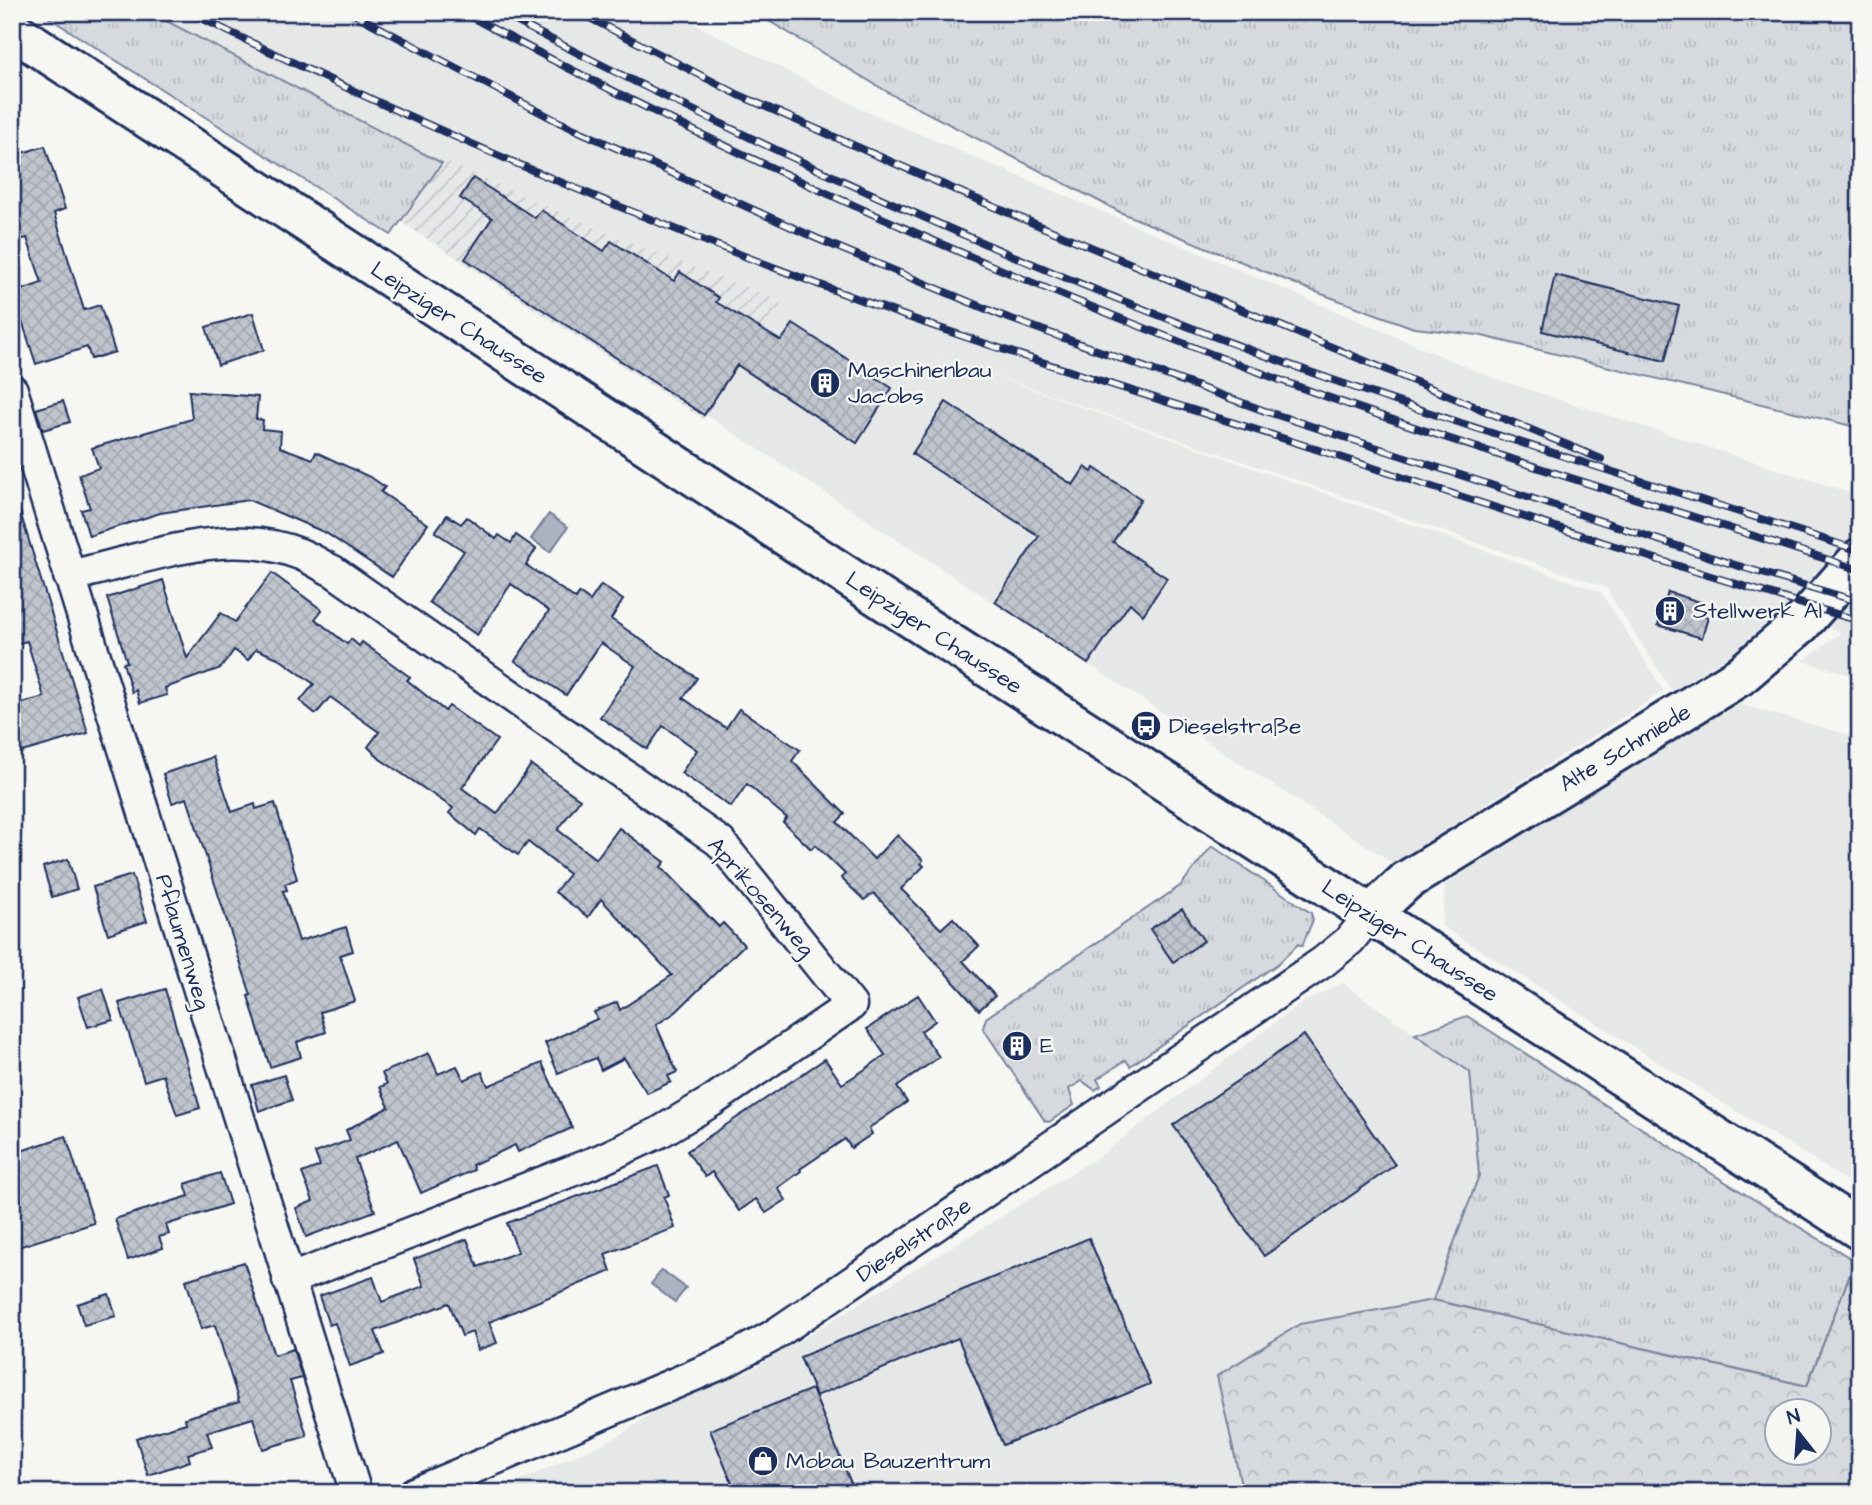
<svg xmlns="http://www.w3.org/2000/svg" width="1872" height="1505" font-family="'Architects Daughter',sans-serif">
  <style>
    .built { fill: #e6e7e7 }
    .industrial { fill: url(#industrial-furrows) }
    .grass { fill: url(#grass-tufts); stroke: #78849e; stroke-width: 2 }
    .forest { fill: url(#forest-crowns); stroke: #78849e; stroke-width: 2; fill-rule: evenodd }
    .water { fill: #abb2c0; stroke: #717e99; stroke-width: 2 }
    .building { fill: url(#building-cross-hatch); stroke: #1b2f5e; stroke-width: 2 }
    .lines { fill: none; stroke-linecap: round; stroke-linejoin: round }
    .minor-casing { stroke: #1b2f5e; stroke-width: 35 }
    .tertiary-casing { stroke: #1b2f5e; stroke-width: 44 }
    .primary-casing { stroke: #1b2f5e; stroke-width: 44 }
    .minor { stroke: #f6f6f2; stroke-width: 30 }
    .tertiary { stroke: #f6f6f2; stroke-width: 38 }
    .primary { stroke: #f6f6f2; stroke-width: 38 }
    .rail-casing { stroke: #1b2f5e; stroke-width: 8 }
    .rail { stroke: #f6f6f2; stroke-width: 5; stroke-dasharray: 16; stroke-linecap: butt }
    .labels { text-anchor: middle; dominant-baseline: central; stroke-width: 5; stroke-linejoin: round; paint-order: stroke }
    .street-label { font-size: 23px; fill: #1b2f5e; stroke: #f6f6f2 }
    .poi-label { font-size: 23px; fill: #1b2f5e; stroke: #f6f6f2; text-anchor: start }
  </style>
  <defs>
    <pattern id="industrial-furrows" width="10" height="10" patternUnits="userSpaceOnUse" patternTransform="scale(1.75)"><rect width="10" height="10" fill="#e6e7e7"/><path d="M-1 1l2-2M0 10L10 0M9 11l2-2" fill="none" stroke="#c5c6c9"/></pattern>
    <pattern id="grass-tufts" width="24" height="20" patternUnits="userSpaceOnUse" patternTransform="scale(1.75)"><rect width="24" height="20" fill="#d6d9dd"/><path d="M3 7l-1-3M5 7V3M7 7l1-3M15 17l-1-3M17 17v-4M19 17l1-3" fill="none" stroke="#b7bbc0"/></pattern>
    <pattern id="forest-crowns" width="20" height="18" patternUnits="userSpaceOnUse" patternTransform="scale(1.75)"><rect width="20" height="18" fill="#d6d9dd"/><path d="M2 6a3 3 0 1 1 6 0M12 15a3 3 0 1 1 6 0" fill="none" stroke="#b7bbc0"/></pattern>
    <pattern id="building-cross-hatch" width="8" height="8" patternUnits="userSpaceOnUse" patternTransform="scale(1.75)"><rect width="8" height="8" fill="#c0c4cd"/><path d="M0 0l8 8M0 8l8-8" fill="none" stroke="#a4a9b2"/></pattern>
  </defs>
  <rect width="100%" height="100%" fill="#f6f6f2"/>
  <filter id="ink" filterUnits="userSpaceOnUse"><feTurbulence type="fractalNoise" baseFrequency=".0143" numOctaves="2"/><feDisplacementMap in="SourceGraphic" scale="14" xChannelSelector="R" yChannelSelector="G"/><feConvolveMatrix kernelMatrix="1 2 1 2 8 2 1 2 1" color-interpolation-filters="sRGB"/></filter>
  <g filter="url(#ink)">
    <!-- built -->
    <g class="built">
      <polygon points="148,12 672,12 861,109 1493,378 1860,496 1860,512 1849,531 1860,535 1860,678 1803,661 1841,632 1778,612 1738,649 1672,691 1605,587 930,353 1601,592 1664,691 1393,863 706,415 782,302 607,233 385,134"/>
      <polygon points="1735,703 1860,738 1860,1189 1442,926 1445,885 1676,731"/>
      <polygon points="1342,983 1470,1072 1479,1175 1433,1300 1300,1324 1217,1376 1243,1493 493,1493 619,1436 655,1411 753,1369 1098,1157 1297,1006"/>
    </g>
    <!-- industrial -->
    <polygon class="industrial" points="385,134 607,233 783,302 703,419 374,204"/>
    <!-- grass -->
    <g class="grass">
      <polygon points="40,12 149,12 442,163 391,235"/>
      <polygon points="754,12 1860,12 1860,428 1478,335 1414,328 1308,289 1122,213 896,97"/>
      <polygon points="1212,846 1311,913 1313,920 1302,946 1298,944 1279,963 1130,1066 1126,1060 1097,1079 1101,1086 1095,1090 1082,1081 1069,1089 1074,1105 1049,1122 1045,1121 983,1028 986,1018 1180,886"/>
      <polygon points="1467,1016 1714,1175 1855,1261 1807,1386 1433,1300 1479,1175 1470,1072 1415,1034"/>
    </g>
    <!-- forest -->
    <path class="forest" d="M1855 1261 1860 1263V1493H1243L1217 1376 1300 1324 1433 1300 1807 1386ZM1778 1410H1820V1452H1778Z"/>
    <!-- water -->
    <g class="water">
      <polygon points="549,514 568,527 550,552 531,539"/>
      <polygon points="662,1270 686,1288 675,1302 651,1284"/>
    </g>
    <!-- building -->
    <g class="building">
      <polygon points="45,146 65,209 54,213 84,310 100,305 115,352 91,359 87,347 36,364 13,293 42,283 27,238 12,242 12,156"/>
      <polygon points="473,178 535,218 541,210 604,251 611,241 674,281 680,272 719,298 716,302 781,341 793,324 892,388 857,443 737,365 704,415 465,259 492,218 460,198"/>
      <polygon points="1555,275 1679,306 1665,361 1542,331"/>
      <polygon points="253,313 264,350 218,365 206,327"/>
      <polygon points="189,391 258,397 256,419 263,420 262,429 281,431 280,447 313,459 316,452 372,478 385,487 381,492 428,524 392,577 326,533 249,500 160,513 89,536 81,510 90,508 79,475 99,468 92,448 192,419"/>
      <polygon points="63,401 70,422 43,430 36,409"/>
      <polygon points="946,402 1073,485 1085,467 1092,472 1094,468 1141,499 1113,542 1167,578 1143,615 1130,603 1088,664 995,602 1039,536 912,454"/>
      <polygon points="12,502 17,502 88,733 12,755 12,706 44,697 27,641 12,645"/>
      <polygon points="447,515 461,524 467,517 496,539 499,535 511,543 516,535 536,549 526,565 576,599 579,593 590,601 601,585 623,600 611,619 697,678 683,698 726,728 739,709 800,750 792,761 845,814 837,822 874,859 897,835 923,860 921,863 924,866 901,889 941,929 953,918 979,946 963,961 995,996 979,1010 874,893 864,900 841,878 845,874 815,845 811,849 783,822 787,818 747,784 731,807 681,773 697,750 663,726 647,749 600,717 635,666 601,643 566,695 515,661 549,611 511,584 477,635 429,602 464,551 435,532"/>
      <polygon points="272,573 322,610 315,619 347,644 351,639 359,646 362,642 410,677 407,680 445,711 449,706 497,740 462,788 497,814 531,765 580,799 558,830 596,859 619,828 665,862 661,867 719,927 723,923 744,945 676,1012 656,1025 677,1072 668,1076 671,1082 647,1093 624,1058 601,1070 596,1058 558,1073 545,1043 597,1019 594,1012 617,1002 620,1010 672,975 601,899 588,917 555,892 569,874 528,842 518,855 480,829 476,835 449,813 453,808 380,759 368,747 379,732 330,697 316,714 300,701 314,684 278,658 256,649 248,660 234,650 221,668 165,688 167,695 140,703 136,690 132,692 123,663 127,662 107,598 163,580 187,658 221,613 235,622"/>
      <polygon points="1668,592 1703,603 1699,615 1708,617 1702,638 1658,625"/>
      <polygon points="213,757 232,812 255,804 256,809 275,803 297,879 285,884 287,890 283,891 299,941 346,927 353,951 340,955 355,1001 320,1012 326,1032 297,1042 301,1057 270,1067 248,996 251,995 187,798 172,803 163,774"/>
      <polygon points="68,859 77,889 52,897 43,867"/>
      <polygon points="132,875 147,921 108,934 93,887"/>
      <polygon points="1182,909 1204,941 1173,962 1150,929"/>
      <polygon points="103,989 113,1020 88,1027 78,997"/>
      <polygon points="165,989 200,1108 177,1115 163,1075 144,1081 119,1003"/>
      <polygon points="918,995 935,1021 921,1031 939,1057 897,1087 907,1102 869,1128 872,1134 851,1148 845,1139 800,1169 801,1171 778,1188 786,1200 766,1213 756,1199 739,1211 712,1172 705,1177 687,1151 825,1059 842,1084 864,1070 885,1055 867,1029"/>
      <polygon points="1304,1035 1395,1165 1264,1256 1173,1125"/>
      <polygon points="429,1053 438,1074 457,1066 464,1080 482,1072 488,1086 542,1063 572,1128 518,1152 515,1145 472,1165 474,1170 421,1193 398,1140 355,1159 375,1211 306,1237 296,1208 313,1201 302,1173 320,1166 315,1153 350,1140 346,1130 389,1107 380,1087 387,1084 382,1073"/>
      <polygon points="284,1075 292,1100 259,1111 252,1085"/>
      <polygon points="66,1136 94,1223 12,1249 12,1154"/>
      <polygon points="658,1166 669,1195 664,1197 675,1228 605,1254 611,1271 489,1322 497,1343 478,1350 472,1332 462,1336 449,1303 375,1331 384,1354 350,1366 335,1323 329,1325 319,1296 373,1277 382,1302 424,1286 414,1259 467,1239 478,1267 518,1252 507,1223"/>
      <polygon points="220,1173 230,1204 166,1225 169,1234 159,1237 163,1248 128,1260 115,1219 189,1196 185,1184"/>
      <polygon points="1089,1238 1150,1384 1003,1445 958,1338 816,1396 800,1357"/>
      <polygon points="244,1262 274,1355 293,1349 302,1378 290,1381 307,1436 263,1449 253,1418 207,1432 212,1447 188,1454 190,1461 148,1475 136,1438 186,1423 185,1418 239,1402 215,1325 201,1329 186,1280"/>
      <polygon points="109,1294 116,1316 84,1325 77,1304"/>
      <polygon points="812,1389 855,1493 736,1493 710,1430"/>
    </g>
    <g class="lines">
      <!-- minor casing -->
      <g class="minor-casing">
        <g id="minor">
          <polyline points="12,390 356,1493"/>
          <path d="M69 576C144 560 224 524 300 554 311 558 322 566 333 571L720 842 851 1005 712 1101 660 1132 600 1160 288 1280"/>
          <polyline points="414,1493 723,1363 771,1337 1323,962 1350,940 1371,914"/>
        </g>
      </g>
      <!-- tertiary casing -->
      <g class="tertiary-casing">
        <polyline id="tertiary" points="1371,914 1406,881 1740,676 1801,624 1860,558"/>
      </g>
      <!-- primary casing -->
      <g class="primary-casing">
        <polyline id="primary" points="12,30 888,603 1860,1230"/>
      </g>
      <!-- minor -->
      <use href="#minor" class="minor"/>
      <!-- tertiary -->
      <use href="#tertiary" class="tertiary"/>
      <!-- primary -->
      <use href="#primary" class="primary"/>
      <!-- rail casing -->
      <g class="rail-casing">
        <g id="rail">
          <path d="M189 12C422 128 660 228 905 316 1031 361 1160 399 1288 440 1478 502 1668 565 1860 621"/>
          <polyline points="350,12 559,122 818,239 1003,316 1265,411 1732,564 1860,602"/>
          <path d="M462 12C728 156 1007 279 1291 384 1478 452 1670 508 1860 570"/>
          <path d="M498 12C761 149 1033 273 1313 373 1494 437 1678 491 1860 551"/>
          <polyline points="578,12 739,95 992,206 1601,459"/>
        </g>
      </g>
      <!-- rail -->
      <use href="#rail" class="rail"/>
    </g>
  </g>
  <!-- icons -->
  <defs>
    <g id="building-disc" transform="scale(1.575)"><circle r="9.5" fill="#1b2f5e" stroke="#f6f6f2"/><path d="M-4-6H4V6H1V3H-1V6H-4ZM-2.5-4.3h1.7v1.8h-1.7ZM.8-4.3h1.7v1.8H.8ZM-2.5-1h1.7V.8h-1.7ZM.8-1h1.7V.8H.8Z" fill="#fff"/></g>
    <g id="bus-disc" transform="scale(1.575)"><circle r="9.5" fill="#1b2f5e" stroke="#f6f6f2"/><path d="M-5-6H5V4H4V6H2V4H-2V6H-4V4H-5ZM-3.5-4V0h7V-4ZM-3.5 1.2v1.5H-2V1.2ZM2 1.2v1.5H3.5V1.2Z" fill="#fff"/></g>
    <g id="shop-disc" transform="scale(1.575)"><circle r="9.5" fill="#1b2f5e" stroke="#f6f6f2"/><path d="M-5-2.5h2.3a2.7 3.5 0 0 1 5.4 0H5L5.5 6h-11ZM-1.5-2.5h3a1.5 2.3 0 0 0-3 0Z" fill="#fff"/></g>
  </defs>
  <g fill-rule="evenodd">
    <use href="#building-disc" x="825" y="383"/>
    <use href="#building-disc" x="1670" y="611"/>
    <use href="#bus-disc" x="1146" y="726"/>
    <use href="#building-disc" x="1017" y="1046"/>
    <use href="#shop-disc" x="763" y="1461"/>
  </g>
  <g class="labels">
    <!-- street labels -->
    <g class="street-label">
      <text transform="translate(459 323) rotate(33)">Leipziger Chaussee</text>
      <text transform="translate(934 633) rotate(33)">Leipziger Chaussee</text>
      <text transform="translate(1625 748) rotate(-31)">Alte Schmiede</text>
      <text transform="translate(761 897) rotate(49)">Aprikosenweg</text>
      <text transform="translate(1410 941) rotate(33)">Leipziger Chaussee</text>
      <text transform="translate(183 942) rotate(73)">Pflaumenweg</text>
      <text transform="translate(914 1240) rotate(-34)">Dieselstraße</text>
    </g>
    <!-- poi labels -->
    <g class="poi-label">
      <text x="848" y="370">Maschinenbau<tspan x="848" dy="26">Jacobs</tspan></text>
      <text x="1693" y="611">Stellwerk Al</text>
      <text x="1169" y="726">Dieselstraße</text>
      <text x="1040" y="1046">E</text>
      <text x="786" y="1461">Mobau Bauzentrum</text>
    </g>
  </g>
  <!-- margin -->
  <rect width="1872" height="1505" fill="none" stroke="#f6f6f2" stroke-width="42"/>
  <rect x="21" y="21" width="1830" height="1463" fill="none" stroke="#1b2f5e" stroke-width="2.5" filter="url(#ink)"/>
  <!-- north arrow -->
  <g transform="translate(1798 1432) rotate(343)"><circle r="33" fill="#f6f6f2" stroke="#9ea6b7" stroke-width="2"/>
  <path d="M0-5L12 26L0 18L-12 26Z" fill="#1b2f5e"/>
  <text y="-10" font-size="19" font-weight="bold" text-anchor="middle" fill="#1b2f5e">N</text>
  </g>
</svg>
